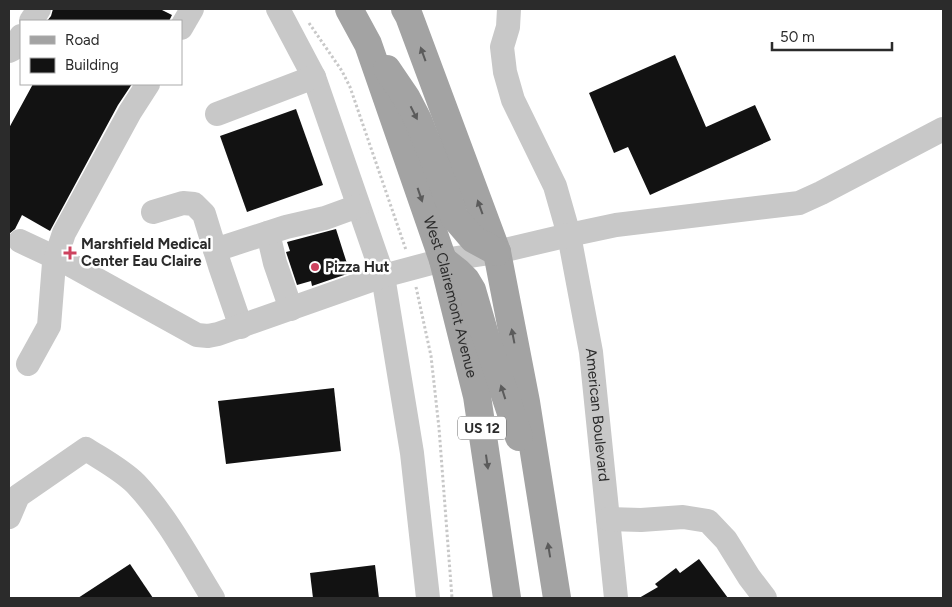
<svg xmlns="http://www.w3.org/2000/svg" width="952" height="607" font-family="Figtree,sans-serif">
  <style>
    .building { fill: #121212 }
    .lines { fill: none; stroke-linecap: round; stroke-linejoin: round }
    .path { stroke: #c8c8c8; stroke-width: 3; stroke-dasharray: 2.5 2.5; stroke-linecap: butt }
    .minor { stroke: #c8c8c8; stroke-width: 24 }
    .major { stroke: #a3a3a3; stroke-width: 28 }
    .oneway { fill: #5b5b5b }
    .poi-dot { fill: #cd425e; stroke: #fff; stroke-width: 2 }
    .labels { text-anchor: middle; dominant-baseline: central; stroke-width: 5; stroke-linejoin: round; paint-order: stroke }
    .shield { fill: #fff; stroke: #6b6b6b; stroke-width: 1 }
    .shield-label { font-size: 14px; font-weight: bold; fill: #2b2b2b }
    .poi-label { font-size: 15px; font-weight: bold; fill: #2b2b2b; stroke: #fff; text-anchor: start }
    .street-label { font-size: 15px; fill: #2b2b2b; stroke: #fff }
  </style>
  <rect width="100%" height="100%" fill="#fff"/>
  <!-- building -->
  <g class="building">
    <polygon points="53,9 160,9 172,15 169,21 47,21 51,16"/>
    <polygon points="675,55 706,127 755,105 771,140 650,195 628,147 614,153 589,93"/>
    <polygon points="33,84 132,84 118,105 50,231 22,215 15,229 9,234 9,128"/>
    <polygon points="296,109 323,185 247,212 220,136"/>
    <polygon points="336,229 350,273 312,286 311,281 297,285 286,252 290,251 287,242"/>
    <polygon points="334,388 341,451 226,464 218,401"/>
    <polygon points="699,559 728,598 639,598 658,587 655,584 676,568 680,573"/>
    <polygon points="130,564 153,598 78,598"/>
    <polygon points="375,565 379,598 313,598 310,573"/>
  </g>
  <g class="lines">
    <!-- path -->
    <g class="path">
      <polyline points="309,23 342,71 350,87 406,250"/>
      <polyline points="416,287 431,356 439,428 452,598"/>
    </g>
    <!-- minor -->
    <g class="minor">
      <polyline points="278,9 314,77 383,276 412,453 428,598"/>
      <path id="s1" d="M509 9 508 27 502 47 505 72 513 100 555 186 569 235 591 352 616 598"/>
      <polyline points="31,21 39,9"/>
      <polyline points="181,28 192,9"/>
      <polyline points="9,51 13,49 21,36"/>
      <polyline points="217,114 314,77"/>
      <polyline points="153,212 183,203 194,204 204,214 220,266 241,327"/>
      <polyline points="268,233 275,263 291,309"/>
      <polyline points="20,241 67,263 197,335 208,336 218,334 383,276 443,260 497,252 569,235 616,225 799,203 821,193 943,129"/>
      <polyline points="215,250 286,227 325,218 358,206"/>
      <polyline points="28,364 49,326 54,263 64,233 130,112 148,84"/>
      <path d="M9 517 18 496 86 449C103 460 122 470 136 484 167 517 189 559 213 598"/>
      <polyline points="608,519 641,520 683,517 708,521 726,540 749,577 765,598"/>
    </g>
    <!-- major -->
    <g class="major">
      <path id="s2" d="M349 9 368 44 443 260 477 396 507 598"/>
      <polyline points="405,9 409,16 497,252 526,402 557,598"/>
      <polyline points="387,69 406,97 418,120 436,165 455,218 473,239 497,252"/>
      <polyline points="443,260 458,272 466,280 472,290 485,335 519,437"/>
    </g>
  </g>
  <!-- one-way arrows -->
  <defs><path id="oneway-solid" d="M-6-.8H1V-3.2L6.5 0L1 3.2V.8H-6Z" transform="scale(1.25)"/></defs>
  <g class="oneway">
    <use href="#oneway-solid" transform="translate(423 54) rotate(-110)"/>
    <use href="#oneway-solid" transform="translate(414 113) rotate(63)"/>
    <use href="#oneway-solid" transform="translate(420 195) rotate(71)"/>
    <use href="#oneway-solid" transform="translate(480 207) rotate(-110)"/>
    <use href="#oneway-solid" transform="translate(513 336) rotate(-101)"/>
    <use href="#oneway-solid" transform="translate(503 392) rotate(-108)"/>
    <use href="#oneway-solid" transform="translate(487 462) rotate(82)"/>
    <use href="#oneway-solid" transform="translate(549 550) rotate(-99)"/>
  </g>
  <!-- markers -->
  <g class="poi-dot">
    <path d="M67.5 245.5h5v5h5v5h-5v5h-5v-5h-5v-5h5z"/>
    <circle cx="315" cy="267" r="5"/>
  </g>
  <g class="labels">
    <!-- shield labels -->
    <rect class="shield" x="458" y="416.5" width="48" height="23" rx="4"/>
    <g class="shield-label">
      <text x="482" y="428">US 12</text>
    </g>
    <!-- poi labels -->
    <g class="poi-label">
      <text x="81" y="244">Marshfield Medical<tspan x="81" dy="17">Center Eau Claire</tspan></text>
      <text x="325" y="267">Pizza Hut</text>
    </g>
    <!-- street labels -->
    <g class="street-label">
      <text stroke="none"><textPath href="#s2" startOffset="306">West Clairemont Avenue</textPath></text>
      <text stroke="none"><textPath href="#s1" startOffset="422">American Boulevard</textPath></text>
    </g>
  </g>
  <!-- border -->
  <rect width="952" height="607" fill="none" stroke="#2b2b2b" stroke-width="20"/>
  <!-- legend -->
  <rect x="20" y="20" width="162" height="65" fill="#ffffff" stroke="#aaaaaa"/>
  <rect x="30" y="36" width="25" height="8" fill="#a3a3a3" stroke="#aaaaaa"/>
  <text x="65" y="45" font-size="15" fill="#2b2b2b">Road</text>
  <rect x="30" y="58" width="25" height="15" fill="#121212" stroke="#aaaaaa"/>
  <text x="65" y="70" font-size="15" fill="#2b2b2b">Building</text>
  <!-- scale -->
  <path d="M772 42v8h120v-8" fill="none" stroke="#2b2b2b" stroke-width="2.5"/>
  <text x="780" y="42" font-size="15" fill="#2b2b2b" stroke="#ffffff" stroke-width="4" paint-order="stroke">50 m</text>
</svg>
